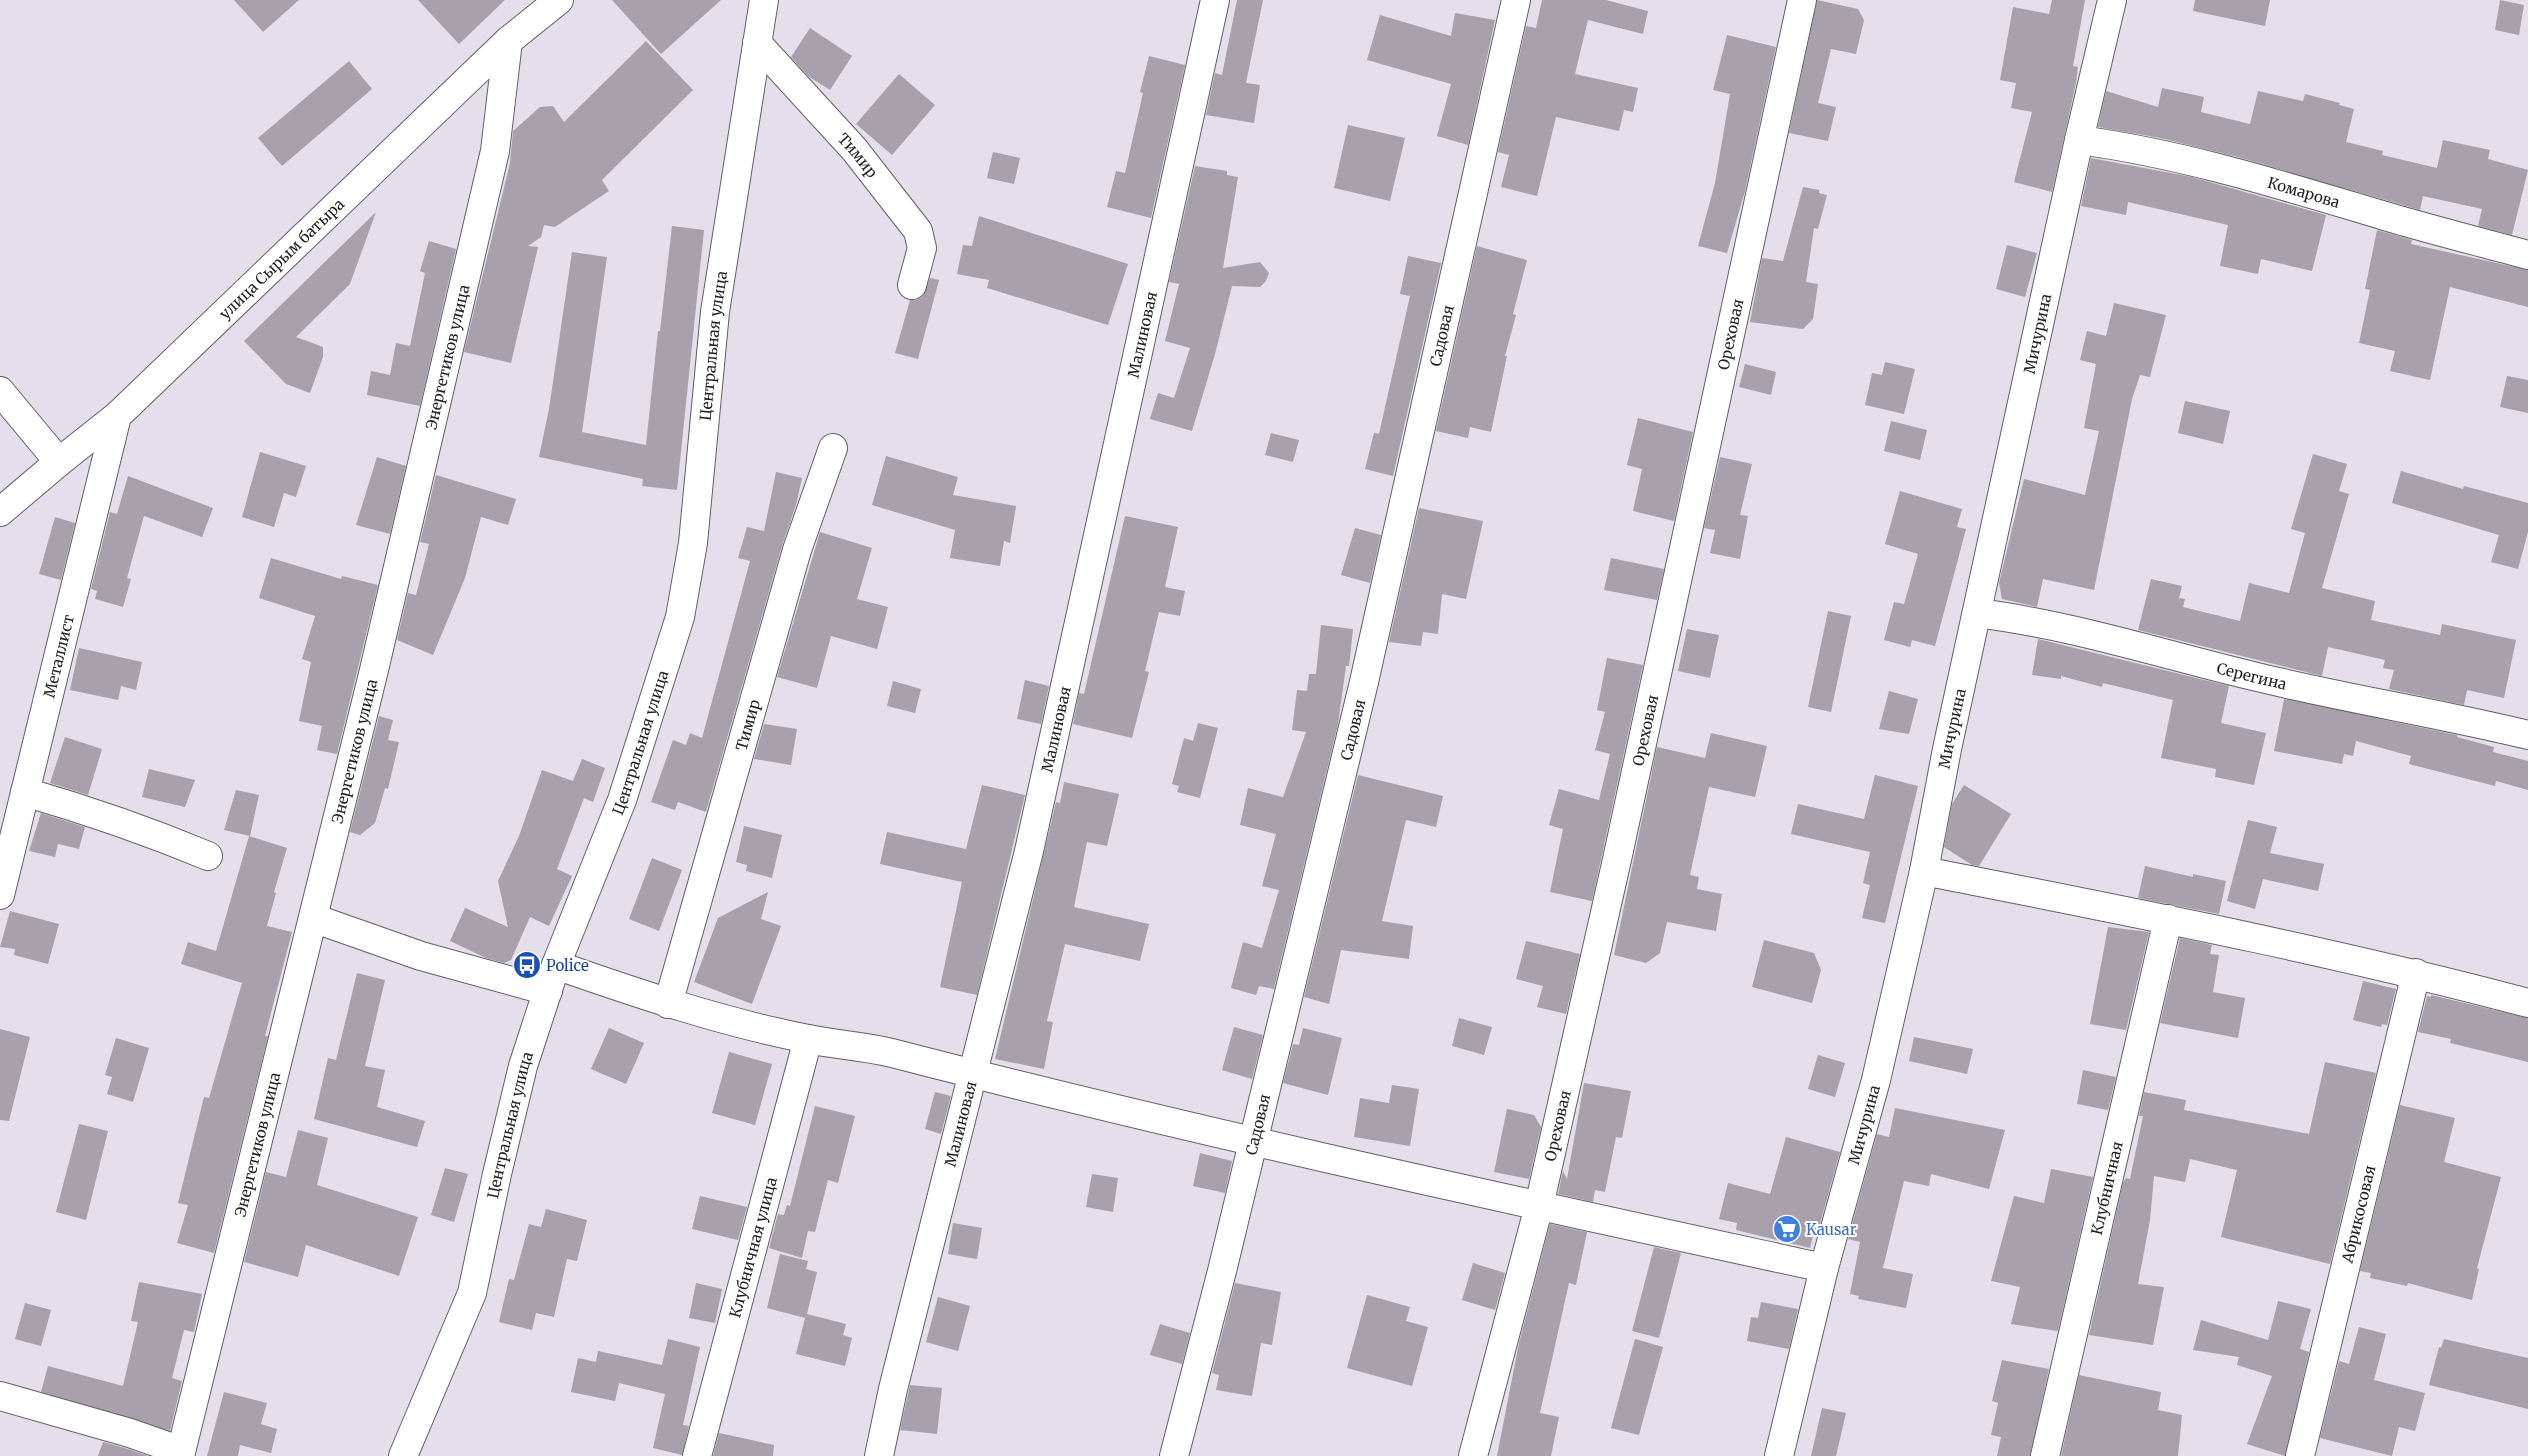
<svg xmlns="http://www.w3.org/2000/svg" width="2528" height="1456" font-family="Merriweather,serif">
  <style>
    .building { fill: #a8a0aa }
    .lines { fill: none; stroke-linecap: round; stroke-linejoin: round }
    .street-casing { stroke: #635e68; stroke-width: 30 }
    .secondary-casing { stroke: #635e68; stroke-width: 30 }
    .street { stroke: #fff; stroke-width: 28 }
    .secondary { stroke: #fff; stroke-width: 28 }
    .labels { text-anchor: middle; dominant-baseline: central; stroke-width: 4; stroke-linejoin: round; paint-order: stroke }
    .street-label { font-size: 15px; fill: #201e22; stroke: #fff }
    .transit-label { font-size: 15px; fill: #164399; stroke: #fff; text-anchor: start }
    .shop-label { font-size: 15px; fill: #366cbe; stroke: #fff; text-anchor: start }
  </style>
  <rect width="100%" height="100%" fill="#e4dfea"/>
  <!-- building -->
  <g class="building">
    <polygon points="234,0 299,0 263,32"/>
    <polygon points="418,0 505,0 459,44"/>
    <polygon points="612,0 721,0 661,54"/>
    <polygon points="1237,0 1263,0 1246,83 1260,85 1254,123 1206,115 1215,73 1222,75"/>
    <polygon points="1542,0 1606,0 1648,11 1643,34 1588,20 1575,74 1638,88 1633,112 1624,110 1619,131 1556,117 1537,196 1501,187 1509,155 1498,152 1526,26 1536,28"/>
    <polygon points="1817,0 1858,9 1864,20 1856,54 1831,49 1818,103 1836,107 1828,141 1789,133"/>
    <polygon points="2052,0 2085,0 2073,66 2078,67 2076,83 2052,192 2014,182 2032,112 2011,108 2016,83 2000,80 2013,7 2049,14"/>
    <polygon points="2195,0 2270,0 2265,26 2193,11"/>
    <polygon points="2500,0 2524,5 2519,35 2495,30"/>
    <polygon points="1455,13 1495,20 1468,145 1437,136 1451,84 1367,60 1380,15 1451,36"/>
    <polygon points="810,28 852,56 830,90 808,76 791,57"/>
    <polygon points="1727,35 1776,47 1745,191 1727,253 1698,246 1715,183 1730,94 1713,90"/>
    <polygon points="646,41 693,90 602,180 609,191 555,227 544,225 541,237 528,246 538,247 511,363 464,352 510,163 513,131 540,107 553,106 564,122"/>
    <polygon points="1149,56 1185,65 1151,218 1107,207 1116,171 1125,173 1143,93 1140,92"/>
    <polygon points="349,61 372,89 282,166 258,138"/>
    <polygon points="899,74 935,105 892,155 856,124"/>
    <polygon points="2162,88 2204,97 2201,112 2250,124 2258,91 2303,101 2305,94 2340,103 2339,105 2354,109 2346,142 2383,151 2382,155 2437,168 2443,140 2490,150 2488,159 2528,170 2512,235 2478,226 2482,209 2423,196 2420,210 2238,157 2160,138 2098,127 2106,91 2158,107"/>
    <polygon points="1348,125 1405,138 1390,201 1334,188"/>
    <polygon points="993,152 1020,158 1014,184 987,178"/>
    <polygon points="2091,158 2192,177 2326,215 2312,271 2261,259 2258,274 2220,266 2228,225 2128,202 2126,215 2081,206"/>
    <polygon points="1195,166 1227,171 1227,175 1238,177 1223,268 1260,262 1269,273 1266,281 1260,287 1232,286 1215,354 1192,431 1150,419 1158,393 1174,398 1190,348 1165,341 1179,284 1169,282"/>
    <polygon points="1803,187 1819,190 1819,193 1827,195 1818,229 1814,228 1806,282 1818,284 1813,319 1803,329 1750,322 1762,258 1783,261"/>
    <polygon points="376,212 350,284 296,337 323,347 323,357 310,393 286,384 244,341"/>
    <polygon points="979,216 1128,264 1108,325 987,288 989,280 957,274 963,245 972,246"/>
    <polygon points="672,226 704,230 677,490 642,486 643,479 539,457 549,409 572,252 607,257 582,432 646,445 658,331 660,331"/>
    <polygon points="2377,230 2412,240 2411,244 2528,270 2528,307 2450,287 2430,380 2390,371 2395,351 2359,343 2370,290 2365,289"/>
    <polygon points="429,241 456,249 420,406 367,395 371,371 390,375 396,343 410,346 425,273 420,271"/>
    <polygon points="2007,245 2037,253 2025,297 1996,289"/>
    <polygon points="1477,246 1527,260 1513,314 1516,315 1505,356 1507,356 1491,432 1470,427 1468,438 1436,431"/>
    <polygon points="1408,256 1441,263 1393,476 1365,469 1374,433 1379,434 1410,296 1400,294"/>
    <polygon points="930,278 939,280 918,359 895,353 910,300 916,300 923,296"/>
    <polygon points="2114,303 2166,315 2150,377 2140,375 2132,399 2094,590 2043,579 2037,607 2002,599 1999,583 2024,479 2085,495 2099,431 2084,428 2096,364 2080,360 2087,331 2106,336"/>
    <polygon points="1885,362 1915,369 1904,414 1865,405 1872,373 1882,375"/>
    <polygon points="1745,364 1776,372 1771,395 1739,387"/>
    <polygon points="2507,376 2528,380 2528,413 2500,407"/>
    <polygon points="2185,401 2230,411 2223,444 2178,433"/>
    <polygon points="1638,418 1693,432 1674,521 1633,511 1642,469 1627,465"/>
    <polygon points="1891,421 1927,430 1920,460 1884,451"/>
    <polygon points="1271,433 1299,440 1293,462 1265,455"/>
    <polygon points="260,452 306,466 296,497 284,493 274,527 242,517"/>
    <polygon points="2313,454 2347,464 2339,491 2349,494 2322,588 2375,601 2371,620 2440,635 2442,624 2516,640 2504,698 2467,690 2464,705 2389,689 2394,670 2383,668 2385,660 2328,647 2322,676 2138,630 2151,579 2182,586 2179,598 2185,599 2183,607 2240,621 2249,583 2289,593 2305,533 2291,529"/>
    <polygon points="886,456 958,477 953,495 1016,506 1010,543 1004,541 1000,566 950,558 955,530 872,505"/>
    <polygon points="377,457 406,466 390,534 356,525"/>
    <polygon points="1720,457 1752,464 1740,515 1748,516 1740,559 1710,553 1715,530 1704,528"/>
    <polygon points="2401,471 2463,489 2464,486 2528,503 2528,532 2518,569 2491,562 2499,535 2392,503"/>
    <polygon points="776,472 802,478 796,505 782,546 706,812 678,802 675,810 651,802 673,740 686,745 690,733 702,738 750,561 738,558 747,527 764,531"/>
    <polygon points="436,475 516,499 508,525 481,517 465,578 433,655 397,640 408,593 416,595 429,544 420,542"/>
    <polygon points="128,476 213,508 202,537 144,516 127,578 131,579 123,607 95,599 97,591 91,589 110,512 117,514"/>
    <polygon points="1900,491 1962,509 1957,527 1966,529 1935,646 1912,640 1910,647 1884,640 1894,602 1904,604 1918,554 1885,544"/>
    <polygon points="1419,508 1483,521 1466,599 1442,594 1438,634 1423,632 1421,646 1389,642"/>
    <polygon points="1125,516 1178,527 1165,587 1185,591 1180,616 1159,612 1145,671 1149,672 1132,738 1073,724 1079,693 1084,694"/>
    <polygon points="55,517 75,523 61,580 39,574"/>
    <polygon points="1355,528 1381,535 1370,583 1341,575"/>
    <polygon points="820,532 872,548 857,599 888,607 877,649 831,636 817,688 777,677"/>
    <polygon points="271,558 341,579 342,576 378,585 337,754 317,750 322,726 299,721 311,662 302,659 315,616 259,598"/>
    <polygon points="1611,558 1664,569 1657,600 1604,590"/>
    <polygon points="1828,611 1851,616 1831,712 1808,707"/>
    <polygon points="1321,625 1353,629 1349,666 1346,666 1338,724 1274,989 1259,986 1256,995 1231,988 1243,942 1262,948 1279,890 1262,886 1276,834 1240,825 1248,788 1283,797 1306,732 1292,730 1297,690 1307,691 1309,674 1316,674"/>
    <polygon points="1687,629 1719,635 1710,678 1678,671"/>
    <polygon points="2038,639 2229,686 2221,723 2266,733 2254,785 2215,777 2216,769 2161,758 2173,700 2103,683 2102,687 2061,676 2061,679 2032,675"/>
    <polygon points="79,648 142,662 136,690 121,686 118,700 70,690"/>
    <polygon points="1607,658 1643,665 1592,901 1550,892 1563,829 1549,825 1559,789 1599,800 1610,754 1595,750 1605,712 1597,710"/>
    <polygon points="1025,680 1049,686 1041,724 1017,719"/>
    <polygon points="893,681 921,689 915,713 887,706"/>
    <polygon points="1889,691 1918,699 1909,734 1879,729"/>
    <polygon points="2284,699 2457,735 2457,737 2494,747 2493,752 2528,761 2528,790 2496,781 2495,786 2409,764 2411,756 2356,741 2353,756 2344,754 2342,764 2274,751"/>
    <polygon points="379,716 393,720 388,740 399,742 388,789 385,788 375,823 360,835 350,832"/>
    <polygon points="1198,723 1218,728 1200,798 1177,792 1179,786 1172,784 1184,738 1193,741"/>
    <polygon points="764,724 797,729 791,765 754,759"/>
    <polygon points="1711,733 1767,746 1755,797 1709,787 1690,875 1699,877 1697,889 1722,894 1716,931 1667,922 1660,953 1646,963 1614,955 1657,747 1705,758"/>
    <polygon points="65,737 102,749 88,795 50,783"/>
    <polygon points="582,759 605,768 593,802 584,798 557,869 572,876 549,926 530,917 511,960 504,963 486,958 450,941 465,908 508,927 498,881 519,836 542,770 573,781"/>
    <polygon points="149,769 195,780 185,807 142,797"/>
    <polygon points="1358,775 1443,796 1436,827 1406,820 1382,921 1413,926 1409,959 1341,950 1329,1004 1304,997"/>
    <polygon points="1875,775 1918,786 1885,923 1862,918 1870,885 1863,883 1870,852 1791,834 1798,804 1864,819"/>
    <polygon points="1064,782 1119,794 1107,846 1087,842 1074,907 1149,924 1140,961 1065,944 1047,1021 1053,1022 1044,1069 995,1059 1056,802 1060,803"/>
    <polygon points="982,785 1025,795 977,995 940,987 962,882 880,864 887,832 966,849"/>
    <polygon points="1964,785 2011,814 1979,866 1972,865 1944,847 1952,804"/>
    <polygon points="236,790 259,795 250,836 224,830"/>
    <polygon points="41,813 85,827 79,849 58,844 55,857 29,851"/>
    <polygon points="2248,820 2277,827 2270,853 2324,864 2318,891 2263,879 2255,909 2227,901"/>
    <polygon points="744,826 782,835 772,878 746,871 747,865 736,862"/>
    <polygon points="249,836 287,848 274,892 276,893 267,926 292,932 265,1036 268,1036 214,1253 177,1243 188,1205 178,1203 204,1097 209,1098 242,983 181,964 188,942 216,951"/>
    <polygon points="652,858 682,870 659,931 629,919"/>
    <polygon points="2145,866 2193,877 2193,874 2226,881 2219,914 2138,898"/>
    <polygon points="768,892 761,919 781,926 752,1004 694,982 718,918"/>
    <polygon points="10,911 59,924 48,964 14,955 15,949 0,947"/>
    <polygon points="2108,927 2149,932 2126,1030 2090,1024"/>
    <polygon points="2180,938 2212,945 2210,954 2219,955 2213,992 2245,998 2238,1038 2160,1023"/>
    <polygon points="1764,940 1814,953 1821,970 1812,1003 1752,987"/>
    <polygon points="1526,941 1580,954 1566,1014 1537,1007 1543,986 1516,979"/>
    <polygon points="357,973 385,980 365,1066 385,1070 377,1107 425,1121 417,1147 314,1119 328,1058 336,1060"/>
    <polygon points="2363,981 2396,989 2387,1025 2382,1024 2381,1027 2353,1020"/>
    <polygon points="2431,995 2528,1018 2528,1062 2450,1043 2451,1039 2418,1032 2427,996 2431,997"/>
    <polygon points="1459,1018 1492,1027 1484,1055 1452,1046"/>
    <polygon points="1234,1027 1263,1035 1252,1079 1222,1070"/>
    <polygon points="609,1028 644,1043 626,1084 591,1069"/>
    <polygon points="1303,1028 1342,1038 1328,1095 1283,1083 1293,1044 1299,1045"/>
    <polygon points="0,1029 30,1037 9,1121 0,1120"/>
    <polygon points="1914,1037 1973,1049 1967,1074 1909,1061"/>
    <polygon points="116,1038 149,1048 133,1102 107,1094 112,1077 105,1075"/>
    <polygon points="729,1052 772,1064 755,1125 712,1113"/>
    <polygon points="1818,1055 1845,1063 1835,1097 1808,1089"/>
    <polygon points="2325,1062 2376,1073 2330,1264 2221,1237 2237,1170 2190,1159 2185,1182 2154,1176 2150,1220 2138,1284 2164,1287 2153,1345 2089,1335 2123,1183 2126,1178 2130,1179 2143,1116 2139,1116 2144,1092 2186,1100 2184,1110 2309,1134"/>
    <polygon points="2083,1070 2116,1077 2108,1110 2077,1104"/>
    <polygon points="1584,1083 1631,1091 1622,1138 1616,1137 1605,1192 1595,1190 1593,1202 1558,1194 1563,1171 1567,1179"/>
    <polygon points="1392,1085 1419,1089 1410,1146 1354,1137 1360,1098 1389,1103"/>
    <polygon points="935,1092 951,1096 941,1134 925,1129"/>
    <polygon points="2400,1105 2455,1118 2444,1162 2501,1177 2477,1268 2479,1269 2472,1300 2408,1283 2407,1286 2370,1278 2371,1273 2360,1271"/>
    <polygon points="815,1106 855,1116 838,1183 828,1180 815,1232 808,1231 802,1258 769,1248 778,1214 784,1215 787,1205 790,1206"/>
    <polygon points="1895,1108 2005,1130 1989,1189 1931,1174 1929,1186 1904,1181 1883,1268 1913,1274 1906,1308 1858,1299 1859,1296 1850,1294 1860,1242 1848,1239 1877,1134 1889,1137"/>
    <polygon points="1507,1109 1534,1115 1541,1127 1529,1179 1494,1172"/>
    <polygon points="79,1124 108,1131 86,1220 56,1212"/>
    <polygon points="298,1130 328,1138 317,1185 418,1217 399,1276 306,1245 298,1277 244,1262 266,1172 286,1177"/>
    <polygon points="1786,1137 1840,1152 1818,1231 1814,1231 1810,1248 1736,1230 1737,1223 1719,1219 1728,1183 1770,1194"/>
    <polygon points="1200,1153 1232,1161 1225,1193 1193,1186"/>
    <polygon points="445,1168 468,1174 454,1222 431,1215"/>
    <polygon points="2051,1169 2093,1177 2058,1331 2011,1324 2020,1287 1991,1281 2014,1196 2044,1203"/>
    <polygon points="1092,1174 1118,1178 1113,1212 1086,1207"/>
    <polygon points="700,1196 747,1207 738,1240 692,1229"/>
    <polygon points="546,1209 587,1220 577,1261 567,1259 554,1317 536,1313 532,1330 499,1322 509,1279 514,1280 529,1224 541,1227"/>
    <polygon points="953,1223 982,1228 977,1259 948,1254"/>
    <polygon points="1550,1224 1587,1232 1576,1285 1569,1283 1540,1413 1559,1417 1551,1456 1497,1456 1519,1343"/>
    <polygon points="1654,1247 1681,1253 1659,1338 1632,1331"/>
    <polygon points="780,1254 808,1261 806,1269 817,1272 807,1314 846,1324 843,1335 852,1338 845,1366 796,1354 805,1318 767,1308"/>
    <polygon points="1473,1263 1505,1273 1495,1310 1462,1300"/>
    <polygon points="139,1282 202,1294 194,1332 184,1330 172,1378 182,1381 170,1431 41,1392 48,1366 123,1386 138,1322 131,1321"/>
    <polygon points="696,1283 722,1289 715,1323 689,1318"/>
    <polygon points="1235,1283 1281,1292 1272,1345 1261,1343 1252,1396 1216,1390 1219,1375 1212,1373"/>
    <polygon points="1367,1295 1410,1307 1406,1321 1428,1327 1412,1386 1347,1368"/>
    <polygon points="938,1297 970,1306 958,1351 926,1342"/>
    <polygon points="2278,1301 2311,1309 2300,1349 2309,1352 2285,1456 2247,1444 2272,1376 2237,1365 2239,1357 2193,1350 2201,1320 2268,1340"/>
    <polygon points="1761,1302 1798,1309 1789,1349 1747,1341 1751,1317 1758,1318"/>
    <polygon points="25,1303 51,1310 41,1346 15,1339"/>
    <polygon points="1160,1324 1190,1333 1182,1364 1150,1355"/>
    <polygon points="2359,1327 2386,1334 2374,1380 2425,1393 2415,1431 2399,1427 2392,1456 2320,1438 2339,1361 2349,1364"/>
    <polygon points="668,1339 700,1347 683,1425 689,1426 682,1455 653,1448 665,1394 619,1383 615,1401 571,1392 578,1358 596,1362 598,1351 662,1365"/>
    <polygon points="1635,1339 1663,1347 1639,1435 1611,1428"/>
    <polygon points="2444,1339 2528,1358 2528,1409 2429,1385 2439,1347 2441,1348"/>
    <polygon points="2002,1360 2049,1369 2030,1456 1997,1456 2001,1437 1991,1435 1998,1403 1992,1401"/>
    <polygon points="2079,1375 2161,1392 2158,1410 2182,1415 2178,1456 2061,1456"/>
    <polygon points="910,1385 942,1388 937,1434 900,1430"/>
    <polygon points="224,1392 267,1403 261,1424 277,1429 271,1453 240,1445 238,1456 207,1456"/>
    <polygon points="1822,1408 1846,1413 1836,1456 1811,1456"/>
    <polygon points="719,1433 774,1445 773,1456 713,1456"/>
    <polygon points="103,1442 125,1448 148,1456 98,1456"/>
  </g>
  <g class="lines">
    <!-- street casing -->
    <g class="street-casing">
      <g id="street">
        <path id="s1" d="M757 43 854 149 918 231 922 248 912 285"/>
        <path id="s2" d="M2079 140C2184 154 2284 186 2385 216 2432 230 2480 242 2528 255"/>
        <polyline points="0,391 59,462"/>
        <path id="s3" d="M1977 613C2073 625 2164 655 2257 677 2347 699 2438 713 2528 735"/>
        <path d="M25 792C87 810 148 831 208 856"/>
        <path d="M1924 871C2126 911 2329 950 2528 1003"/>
        <path id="s4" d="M0 895 117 416"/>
        <polyline points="313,918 421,956 548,991"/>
        <path d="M556 965C639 994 722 1022 808 1039 836 1045 864 1046 892 1053 1200 1133 1512 1200 1824 1268"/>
        <path id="s5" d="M668 1004 797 550 833 448"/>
        <polyline points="0,1396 130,1433 181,1451"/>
        <path id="s6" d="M180 1456 374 670 495 151 508 41"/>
        <path id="s7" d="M403 1456 472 1293 497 1174 523 1066 556 965 622 800 680 617 693 543 715 312 764 0"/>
        <path id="s8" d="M697 1456 808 1039"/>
        <path id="s9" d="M879 1456 893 1389 1029 851 1215 0"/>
        <path id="s10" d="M1174 1456 1222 1271 1364 682 1516 0"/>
        <path id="s11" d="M1473 1456 1539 1206 1618 855 1802 0"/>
        <path id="s12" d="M1779 1456 1824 1268 1876 1080 1924 871 1947 749 2079 140 2112 0"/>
        <path id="s13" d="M2045 1456 2168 919"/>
        <path id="s14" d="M2300 1456 2416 973"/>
      </g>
    </g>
    <!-- secondary casing -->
    <g class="secondary-casing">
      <g id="secondary">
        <path id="s15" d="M0 512 59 462 117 416 508 41 559 0"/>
      </g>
    </g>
    <!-- street -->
    <use href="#street" class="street"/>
    <!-- secondary -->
    <use href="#secondary" class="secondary"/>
  </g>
  <!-- icons -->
  <defs>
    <g id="bus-disc" transform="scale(1.4375)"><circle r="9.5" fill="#1a4fb4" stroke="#fff"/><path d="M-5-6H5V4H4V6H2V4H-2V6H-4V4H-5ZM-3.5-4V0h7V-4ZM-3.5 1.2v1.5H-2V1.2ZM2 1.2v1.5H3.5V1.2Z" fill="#fff"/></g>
    <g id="supermarket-disc" transform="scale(1.4375)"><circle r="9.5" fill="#3f7fe0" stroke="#fff"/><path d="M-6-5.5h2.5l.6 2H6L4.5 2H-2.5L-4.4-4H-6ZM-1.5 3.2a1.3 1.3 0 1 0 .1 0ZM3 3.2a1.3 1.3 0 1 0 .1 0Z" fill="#fff"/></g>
  </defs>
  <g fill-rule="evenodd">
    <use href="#bus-disc" x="527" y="965"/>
    <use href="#supermarket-disc" x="1787" y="1229"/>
  </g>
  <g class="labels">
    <!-- street labels -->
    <g class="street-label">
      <text stroke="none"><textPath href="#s1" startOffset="151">Тимир</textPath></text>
      <text stroke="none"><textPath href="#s2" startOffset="231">Комарова</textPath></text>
      <text stroke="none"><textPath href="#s15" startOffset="379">улица Сырым батыра</textPath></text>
      <text stroke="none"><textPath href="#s11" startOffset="1151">Ореховая</textPath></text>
      <text stroke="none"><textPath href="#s12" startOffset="1152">Мичурина</textPath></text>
      <text stroke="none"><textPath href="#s9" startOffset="1152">Малиновая</textPath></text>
      <text stroke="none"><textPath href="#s10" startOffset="1152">Садовая</textPath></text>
      <text stroke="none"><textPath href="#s7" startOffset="1159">Центральная улица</textPath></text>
      <text stroke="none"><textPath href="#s6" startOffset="1131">Энергетиков улица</textPath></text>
      <text stroke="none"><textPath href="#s4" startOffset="246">Металлист</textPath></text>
      <text stroke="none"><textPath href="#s3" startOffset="282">Серегина</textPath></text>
      <text stroke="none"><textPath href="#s5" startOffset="290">Тимир</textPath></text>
      <text stroke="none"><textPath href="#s9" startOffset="748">Малиновая</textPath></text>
      <text stroke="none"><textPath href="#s10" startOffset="748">Садовая</textPath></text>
      <text stroke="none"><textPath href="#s11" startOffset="746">Ореховая</textPath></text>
      <text stroke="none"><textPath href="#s12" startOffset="748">Мичурина</textPath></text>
      <text stroke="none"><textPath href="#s7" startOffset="754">Центральная улица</textPath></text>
      <text stroke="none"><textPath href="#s6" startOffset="726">Энергетиков улица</textPath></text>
      <text stroke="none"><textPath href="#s10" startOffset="342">Садовая</textPath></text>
      <text stroke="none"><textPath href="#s9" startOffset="342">Малиновая</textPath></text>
      <text stroke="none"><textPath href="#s7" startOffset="349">Центральная улица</textPath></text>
      <text stroke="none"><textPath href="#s11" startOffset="341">Ореховая</textPath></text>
      <text stroke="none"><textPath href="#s12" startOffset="342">Мичурина</textPath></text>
      <text stroke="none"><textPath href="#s6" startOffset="321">Энергетиков улица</textPath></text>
      <text stroke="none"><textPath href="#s13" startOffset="275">Клубничная</textPath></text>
      <text stroke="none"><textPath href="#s14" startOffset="249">Абрикосовая</textPath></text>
      <text stroke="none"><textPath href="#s8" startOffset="216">Клубничная улица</textPath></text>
    </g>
    <!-- transit labels -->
    <g class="transit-label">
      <text x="546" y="965">Police</text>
    </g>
    <!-- shop labels -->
    <g class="shop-label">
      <text x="1806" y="1229">Kausar</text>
    </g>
  </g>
</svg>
